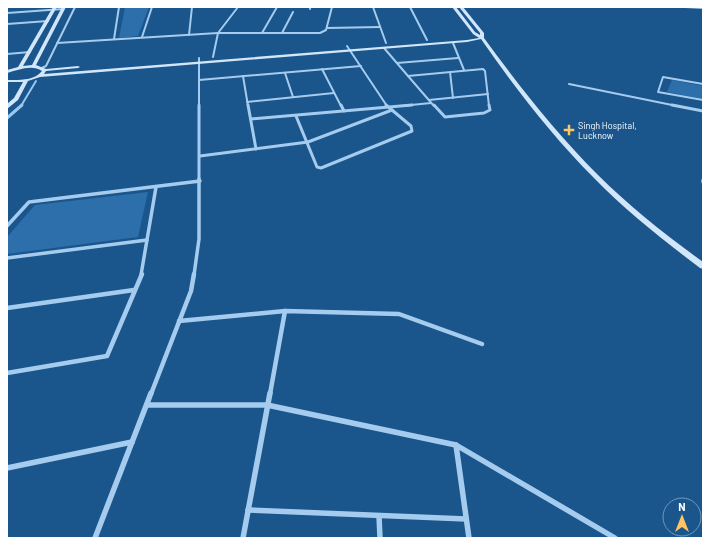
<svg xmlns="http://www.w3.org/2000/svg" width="710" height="545" font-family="Barlow,sans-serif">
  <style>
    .green { fill: #2c6faa }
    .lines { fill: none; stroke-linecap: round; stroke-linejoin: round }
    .stream-far1 { stroke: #98c8f0; stroke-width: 2 }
    .stream { stroke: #98c8f0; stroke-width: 3 }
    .street-far4 { stroke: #a5ccee; stroke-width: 2 }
    .street-far3 { stroke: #a5ccee; stroke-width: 3 }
    .street-far2 { stroke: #a5ccee; stroke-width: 3.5 }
    .street-far1 { stroke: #a5ccee; stroke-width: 4.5 }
    .street { stroke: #a5ccee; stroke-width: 5.5 }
    .secondary { fill: #d2e6fa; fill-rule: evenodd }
    .poi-dot { fill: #ffc562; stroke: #1a558c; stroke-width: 1.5 }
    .labels { text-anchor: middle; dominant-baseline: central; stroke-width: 3.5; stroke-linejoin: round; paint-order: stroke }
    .far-poi-label { font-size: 9px; fill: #fff; stroke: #1a558c; text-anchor: start }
  </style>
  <rect width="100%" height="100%" fill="#1a558c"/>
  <!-- green -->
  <g class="green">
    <polygon points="125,7 149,7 138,36 119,38"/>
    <polygon points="672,80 703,86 703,99 667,92"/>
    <polygon points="148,192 138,237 7,254 7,237 35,205"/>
  </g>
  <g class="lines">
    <!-- stream-far1 -->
    <polyline class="stream-far1" points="21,106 36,81"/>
    <!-- stream -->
    <polyline class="stream" points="7,118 22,105"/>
    <!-- street-far4 -->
    <g class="street-far4">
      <polyline points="310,7 310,9"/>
      <polyline points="373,7 386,43"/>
      <polyline points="410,7 427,40"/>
      <polyline points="685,7 703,8"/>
      <polyline points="7,13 63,9"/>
      <polyline points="7,24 48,21"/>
      <polyline points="327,28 380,27"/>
      <polyline points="262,33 277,7"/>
      <polyline points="282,33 293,12"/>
      <polyline points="189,35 192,7"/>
      <polyline points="142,37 152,7"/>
      <polyline points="114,39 119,7"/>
      <polyline points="57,43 218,33 320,33 326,30 332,7"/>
      <polyline points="453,43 464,70"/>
      <polyline points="347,46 387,106"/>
      <polyline points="384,48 408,76"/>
      <polyline points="7,54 30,52"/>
      <polyline points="213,57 218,33 238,7"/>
      <polyline points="199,58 199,106"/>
      <polyline points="397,63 458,58"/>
      <polyline points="42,68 46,66 75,7"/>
      <polyline points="322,69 341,106"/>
      <polyline points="450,72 453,98"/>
      <polyline points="285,73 293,97"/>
      <polyline points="243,76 248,106"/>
      <polyline points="408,76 434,106"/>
      <polyline points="408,76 483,69 485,71 489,106"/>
      <polyline points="199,80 361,66"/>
      <polyline points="569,84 677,106"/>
      <polyline points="703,84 663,77 658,92 703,100"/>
      <polyline points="429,100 488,94"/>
      <polyline points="247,102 334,93"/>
      <polyline points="401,106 431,103"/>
    </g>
    <!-- street-far3 -->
    <g class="street-far3">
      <polyline points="199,105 199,180"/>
      <polyline points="248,105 256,149"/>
      <polyline points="341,105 344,111"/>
      <polyline points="434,105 445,117 484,113 490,110 489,105"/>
      <polyline points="672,105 703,111"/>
      <polyline points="296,116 317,167 321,168 412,131 411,126 386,105"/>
      <polyline points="251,119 412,105"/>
      <polyline points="200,156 308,142 392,110"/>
    </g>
    <!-- street-far2 -->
    <g class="street-far2">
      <polyline points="703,180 703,182"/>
      <polyline points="7,226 29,202 200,181"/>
      <polyline points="7,258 147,240"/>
      <polyline points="141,275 156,187"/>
      <polyline points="194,275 199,239 199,179"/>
    </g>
    <!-- street-far1 -->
    <g class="street-far1">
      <polyline points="7,308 134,290"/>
      <polyline points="179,321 285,311 399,314 482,344"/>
      <polyline points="7,373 107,356 142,274"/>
      <polyline points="151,394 191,291 194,274"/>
      <polyline points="270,394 285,311"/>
    </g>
    <!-- street -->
    <g class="street">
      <polyline points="147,405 267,405 456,445 615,538"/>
      <polyline points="456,445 469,538"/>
      <polyline points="7,468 132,442"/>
      <polyline points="248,510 466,519"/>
      <polyline points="379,516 380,538"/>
      <polyline points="95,538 151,393"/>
      <polyline points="243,538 270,393"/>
    </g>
    <!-- secondary -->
    <path class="secondary" d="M53 7H57L23 66 32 65 62 7H66L36 65 46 69 78 66 80 67 78 68 46 71 44 74 467 40 479 38 473 34 452 7H456L475 32 480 35V33L459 7H463L484 33V38C519 86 556 133 598 175 630 207 666 235 703 262V269L700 268C663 240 626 211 594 178 552 136 515 88 481 39L467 42 40 77 28 81 18 100 7 109V104L14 98 23 82H7V80C19 80 34 81 42 71 32 64 18 70 7 73V70L18 67Z"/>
  </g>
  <!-- markers -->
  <path class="poi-dot" d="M567 124h4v4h4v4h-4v4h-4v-4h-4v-4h4z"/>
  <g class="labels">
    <!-- far-poi labels -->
    <g class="far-poi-label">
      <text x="578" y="125">Singh Hospital,<tspan x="578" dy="10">Lucknow</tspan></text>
    </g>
  </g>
  <!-- border -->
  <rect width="710" height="545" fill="none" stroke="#ffffff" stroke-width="16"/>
  <!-- north arrow -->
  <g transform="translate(682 517)"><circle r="19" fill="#1a558c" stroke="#7699ba"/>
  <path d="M0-3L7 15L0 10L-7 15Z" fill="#ffc562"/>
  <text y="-6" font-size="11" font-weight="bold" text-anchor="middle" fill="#ffffff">N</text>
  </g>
</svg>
